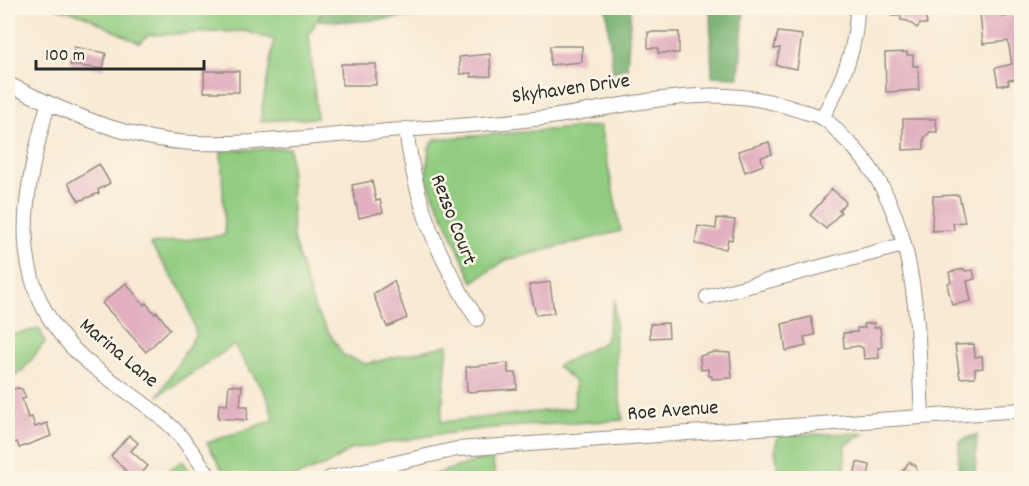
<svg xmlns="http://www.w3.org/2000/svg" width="1029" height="486" font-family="Dekko,sans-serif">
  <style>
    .green { fill: #91cc81; stroke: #5e7c56; stroke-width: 1.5 }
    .forest { fill: #74b06f; stroke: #506e4d; stroke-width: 1.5 }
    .building { fill: #e1afc0 }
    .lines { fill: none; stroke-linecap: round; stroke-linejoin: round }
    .minor-casing { stroke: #928a80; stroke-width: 16 }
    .minor { stroke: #fff; stroke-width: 14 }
    .labels { text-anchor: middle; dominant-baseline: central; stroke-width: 5; stroke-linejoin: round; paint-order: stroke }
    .street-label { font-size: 21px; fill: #2b2b2b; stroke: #fcf5e5 }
  </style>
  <rect width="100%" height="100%" fill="#fcf5e5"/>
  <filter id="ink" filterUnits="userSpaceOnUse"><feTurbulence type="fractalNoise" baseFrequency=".0167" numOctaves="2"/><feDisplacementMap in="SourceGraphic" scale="12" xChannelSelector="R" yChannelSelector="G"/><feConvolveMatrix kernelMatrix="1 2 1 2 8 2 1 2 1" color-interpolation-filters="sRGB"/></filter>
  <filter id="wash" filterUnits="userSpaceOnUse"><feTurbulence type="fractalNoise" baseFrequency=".008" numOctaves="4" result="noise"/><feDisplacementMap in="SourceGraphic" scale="24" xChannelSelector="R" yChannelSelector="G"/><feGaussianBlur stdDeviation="1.35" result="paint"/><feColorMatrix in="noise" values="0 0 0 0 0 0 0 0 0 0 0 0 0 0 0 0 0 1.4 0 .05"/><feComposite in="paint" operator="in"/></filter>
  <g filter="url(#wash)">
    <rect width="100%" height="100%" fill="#f8ead4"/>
    <!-- green -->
    <g class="green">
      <polygon points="56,8 323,8 309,35 317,118 260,121 274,40 245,31 149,35 139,43 83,15"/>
      <polygon points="600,126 621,231 506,260 473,282 426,178 429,147 435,139"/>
      <polygon points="290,148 293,239 315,310 343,355 366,364 448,345 441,422 574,408 575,382 557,366 605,342 615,299 616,374 623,420 491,428 434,435 352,449 328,464 292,478 227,478 207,443 274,420 267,397 234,345 158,396 196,334 185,296 150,244 225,235 221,151"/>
      <polygon points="40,329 45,342 23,370 8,379 8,335"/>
      <polygon points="865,433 845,445 845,478 780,478 775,450 778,435"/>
      <polygon points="488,457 493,462 496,478 422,478"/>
      <polygon points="183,461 194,478 158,478 182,461"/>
    </g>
    <!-- forest -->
    <g class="forest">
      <polygon points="323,8 506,8 353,22 319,20"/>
      <polygon points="606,8 631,8 627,68 613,72"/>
      <polygon points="710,8 744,8 739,77 712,76"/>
      <polygon points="977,434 975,478 958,478 959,441"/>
    </g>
    <g id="blocks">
      <!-- building -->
      <g class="building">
        <polygon points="892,8 924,8 927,24 920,24 917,28 908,21 901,20 901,16 892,16"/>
        <polygon points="1002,12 1003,17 1022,14 1022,78 1008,80 1009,84 998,86 995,68 1012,64 1008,41 983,44 980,13"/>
        <polygon points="648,32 679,32 679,53 658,53 658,48 648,48"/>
        <polygon points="778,32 802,35 797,69 776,65 780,48 774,49"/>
        <polygon points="550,46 582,46 582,62 550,65"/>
        <polygon points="74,47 106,53 103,69 70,65"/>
        <polygon points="907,52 907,55 913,55 913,66 918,66 919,90 886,92 885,53"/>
        <polygon points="490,54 491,76 471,77 471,73 460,74 459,57"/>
        <polygon points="341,64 376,64 376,85 342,85"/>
        <rect x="204" y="71" width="35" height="21"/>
        <polygon points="903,119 936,119 937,132 930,132 924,138 924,149 903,150"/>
        <polygon points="769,142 772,154 761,157 763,165 745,172 738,151"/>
        <polygon points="99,164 110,183 98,190 99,193 79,201 68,183"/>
        <polygon points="372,181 376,201 380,200 383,212 359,218 352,185"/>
        <polygon points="832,189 846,202 839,210 841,212 826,229 810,215"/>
        <polygon points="959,195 965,222 953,223 954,230 932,231 933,196"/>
        <polygon points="717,218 735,220 732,240 728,239 726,249 695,244 698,226 716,229"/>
        <polygon points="964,269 965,271 973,270 975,279 967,281 971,301 952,305 948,289 948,283 951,282 949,272"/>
        <polygon points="394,281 407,318 387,327 373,294"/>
        <polygon points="550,282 554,313 536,315 529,285"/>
        <polygon points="126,283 144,305 146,303 155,314 157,312 170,329 146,352 102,303"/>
        <polygon points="811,317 815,335 804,337 806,346 786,351 782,324"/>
        <polygon points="668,323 669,337 650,338 650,324"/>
        <polygon points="874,323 874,328 880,327 882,347 878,348 879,358 864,359 863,348 859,346 844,348 843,333 857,332 857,328 865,328 864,324"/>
        <polygon points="974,344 975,357 982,356 983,368 975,369 975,377 960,378 955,345"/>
        <polygon points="714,352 730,353 732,378 712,379 712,376 709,376 708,369 701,370 700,356"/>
        <polygon points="508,363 508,373 516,373 517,389 467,392 466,367"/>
        <polygon points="229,385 242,386 240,406 248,406 247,420 218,418 219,404 227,405"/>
        <polygon points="17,388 22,389 26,398 22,399 28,418 32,417 35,427 47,423 51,436 19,448 17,442 14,443 8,425 8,391"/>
        <polygon points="129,435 138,443 131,451 148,466 137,478 133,478 111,456"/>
        <polygon points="857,462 870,465 868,478 854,476"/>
        <polygon points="909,462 916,466 918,478 898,478"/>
      </g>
    </g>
  </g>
  <g filter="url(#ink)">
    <use href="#blocks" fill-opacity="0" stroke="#928a80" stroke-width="1.5"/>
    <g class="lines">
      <!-- minor casing -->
      <g class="minor-casing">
        <g id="minor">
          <path d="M8 84C65 112 130 141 195 143 251 145 307 137 363 133 423 128 483 125 543 118 627 107 712 79 795 109 804 112 815 114 823 118 831 123 838 132 844 138 919 206 917 322 922 416"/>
          <path d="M48 104C23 195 2 286 83 358 111 383 145 401 173 428 187 442 199 462 211 478"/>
          <path d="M822 118C842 82 857 49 857 8"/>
          <path d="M406 129C416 206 436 254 477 319"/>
          <polyline points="707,297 903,245"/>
          <polyline points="330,478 457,449 1022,410"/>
        </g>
      </g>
      <!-- minor -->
      <use href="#minor" class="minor"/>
    </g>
  </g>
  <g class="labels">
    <!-- street labels -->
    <g class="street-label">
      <text transform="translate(571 90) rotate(-8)">Skyhaven Drive</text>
      <text transform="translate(452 220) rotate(69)">Rezso Court</text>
      <text transform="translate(118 354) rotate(40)">Marina Lane</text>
      <text transform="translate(673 412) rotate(-4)">Roe Avenue</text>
    </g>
  </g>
  <!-- margin -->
  <rect width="1029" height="486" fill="none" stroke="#fcf5e5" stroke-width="30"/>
  <!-- scale -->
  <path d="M36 60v9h168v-9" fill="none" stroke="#2b2b2b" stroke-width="3"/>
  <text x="45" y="60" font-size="18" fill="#2b2b2b" stroke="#fcf5e5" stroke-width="4.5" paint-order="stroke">100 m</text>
</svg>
